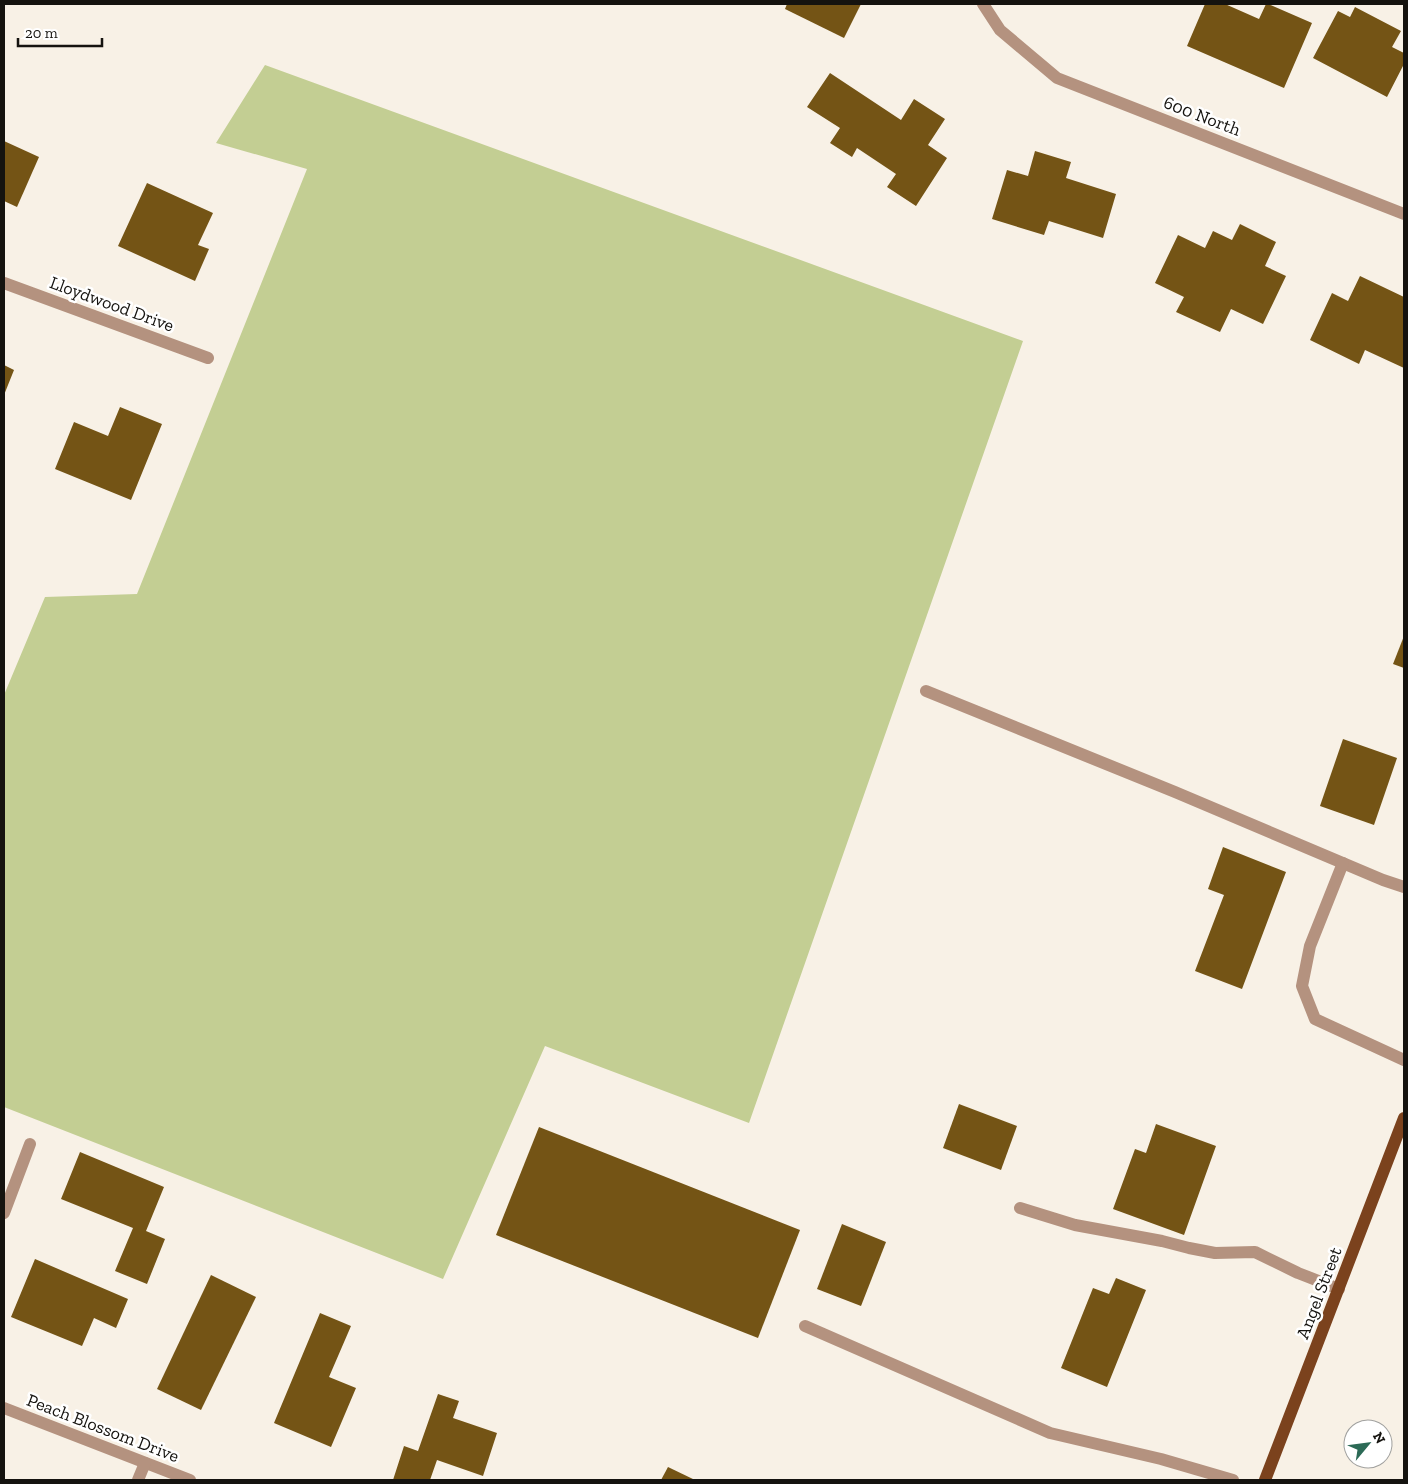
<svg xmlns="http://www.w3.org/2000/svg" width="1408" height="1484" font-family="'Zilla Slab',serif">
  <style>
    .green { fill: #c3ce93 }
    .building { fill: #745415 }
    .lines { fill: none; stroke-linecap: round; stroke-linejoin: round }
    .minor { stroke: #b4927f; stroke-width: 12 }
    .major { stroke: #7b421d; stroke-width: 12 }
    .labels { text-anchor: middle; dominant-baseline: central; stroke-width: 5; stroke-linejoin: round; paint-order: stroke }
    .street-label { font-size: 18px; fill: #15130f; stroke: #fff }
  </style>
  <rect width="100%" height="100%" fill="#f8f1e6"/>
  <!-- green -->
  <polygon class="green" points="265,65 1023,341 749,1123 545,1046 443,1279 4,1107 4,695 45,597 137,594 307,169 216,143"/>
  <!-- building -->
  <g class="building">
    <polygon points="787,4 861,4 844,38 785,9"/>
    <polygon points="1205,4 1225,4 1259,19 1266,4 1268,4 1312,23 1284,88 1187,46"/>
    <polygon points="1355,7 1401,31 1392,47 1404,53 1404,64 1387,97 1313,58 1338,11 1350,17"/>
    <polygon points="830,73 901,120 914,99 945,119 928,145 947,158 916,206 887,187 896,174 857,148 852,157 830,143 840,128 807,107"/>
    <polygon points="4,141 39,157 17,207 4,201"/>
    <polygon points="1035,151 1071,162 1066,178 1116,194 1103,238 1049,221 1044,235 992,219 1007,170 1028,176"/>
    <polygon points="147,183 213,213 198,245 209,249 195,281 118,246"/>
    <polygon points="1240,224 1276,242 1265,266 1286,276 1263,324 1231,309 1220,332 1176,312 1184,297 1155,283 1178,235 1205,248 1213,231 1232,240"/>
    <polygon points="1360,276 1404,297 1404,368 1365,350 1359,364 1310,340 1332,293 1348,301"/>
    <polygon points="4,365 14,370 4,395"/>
    <polygon points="120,407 162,424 131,500 55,469 74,422 108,436"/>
    <polygon points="1404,636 1404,668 1393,664"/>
    <polygon points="1343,739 1397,758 1374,825 1320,806"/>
    <polygon points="1223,847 1286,872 1242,989 1195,971 1224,895 1208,889"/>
    <polygon points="959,1104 1017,1126 1001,1170 943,1148"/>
    <polygon points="1156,1124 1216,1146 1184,1235 1113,1209 1135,1149 1146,1153"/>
    <polygon points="539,1127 800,1230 758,1338 496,1235"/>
    <polygon points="80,1152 164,1187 146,1231 165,1239 147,1284 115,1271 133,1228 61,1199"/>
    <polygon points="842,1224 886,1242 861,1306 817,1289"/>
    <polygon points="35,1259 128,1299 116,1328 94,1318 82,1346 11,1317"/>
    <polygon points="211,1275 256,1297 201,1410 157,1389"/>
    <polygon points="1116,1278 1146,1290 1107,1387 1061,1368 1093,1288 1109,1294"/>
    <polygon points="320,1313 351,1326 329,1377 356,1388 331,1447 274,1423"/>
    <polygon points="438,1394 459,1401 453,1418 497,1433 483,1476 437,1460 430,1480 393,1480 404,1446 418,1451"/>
    <polygon points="668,1467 695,1480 661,1480"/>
  </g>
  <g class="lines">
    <!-- minor -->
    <g class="minor">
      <polyline points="983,4 1000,30 1057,78 1404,214"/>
      <polyline points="4,283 208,358"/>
      <polyline points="926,691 1175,792 1383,880 1404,887"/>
      <polyline points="1343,863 1310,946 1302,986 1315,1019 1404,1060"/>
      <polyline points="1020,1208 1075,1225 1162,1241 1189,1248 1215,1253 1255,1252 1298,1273 1339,1289"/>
      <polyline points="4,1213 30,1144"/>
      <polyline points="805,1326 1050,1433 1161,1459 1233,1480"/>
      <polyline points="4,1408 190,1480"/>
      <polyline points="138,1480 145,1463"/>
    </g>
    <!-- major -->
    <polyline class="major" points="1265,1480 1404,1118"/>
  </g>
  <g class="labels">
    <!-- street labels -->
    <g class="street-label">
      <text transform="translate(1202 116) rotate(21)">600 North</text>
      <text transform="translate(112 304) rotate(20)">Lloydwood Drive</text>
      <text transform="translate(1319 1293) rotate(-69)">Angel Street</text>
      <text transform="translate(103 1428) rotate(21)">Peach Blossom Drive</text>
    </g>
  </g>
  <!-- border -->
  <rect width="1408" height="1484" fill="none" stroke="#15130f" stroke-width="10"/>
  <!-- north arrow -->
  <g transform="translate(1368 1444) rotate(61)"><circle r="24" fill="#ffffff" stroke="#a1a19f"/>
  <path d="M0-4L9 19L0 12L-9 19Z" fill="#2c6a56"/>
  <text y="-8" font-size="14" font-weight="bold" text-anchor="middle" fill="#15130f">N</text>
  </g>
  <!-- scale -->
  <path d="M18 38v8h84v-8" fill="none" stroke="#15130f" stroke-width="2.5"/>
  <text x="25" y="38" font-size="15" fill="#15130f" stroke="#ffffff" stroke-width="4" paint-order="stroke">20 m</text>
</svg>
